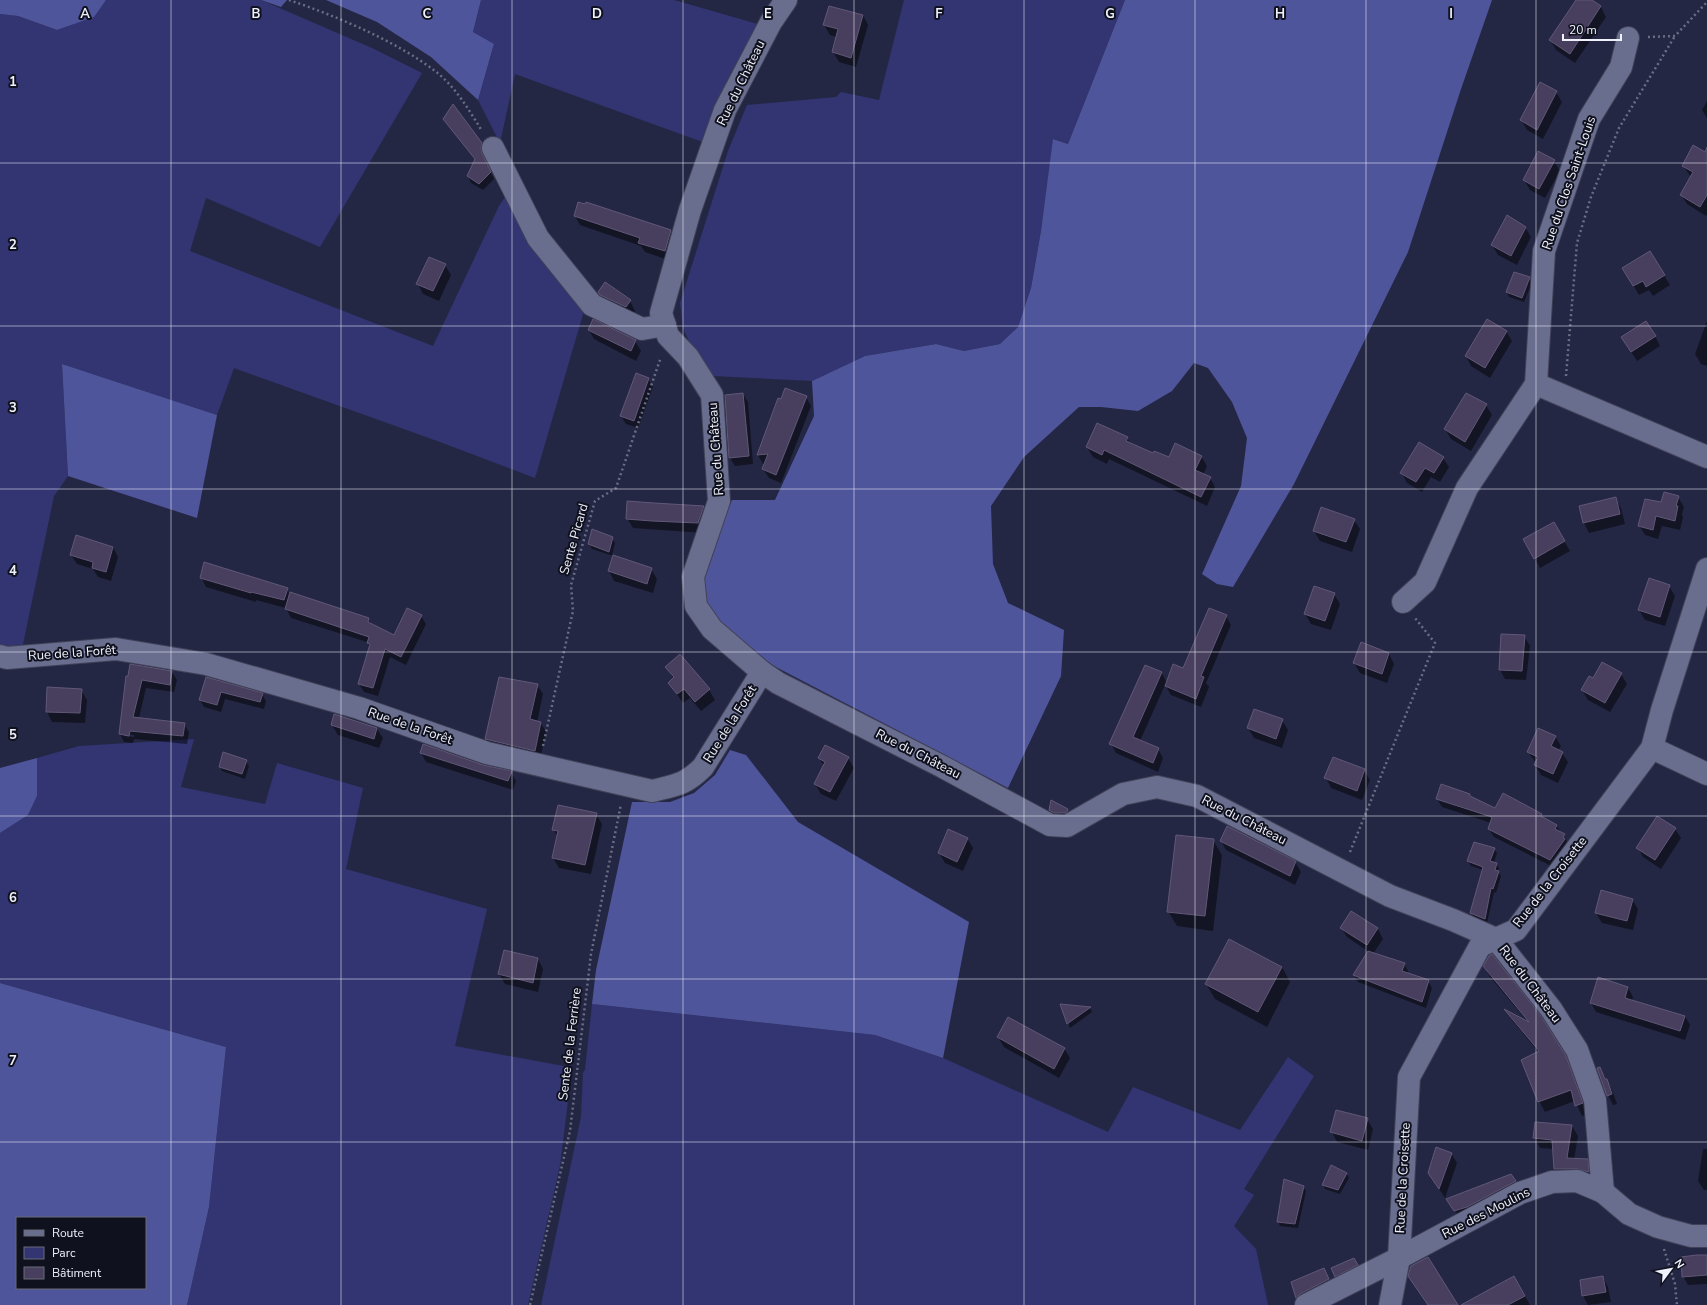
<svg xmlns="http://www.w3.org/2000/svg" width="1707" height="1305" font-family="'Nunito Sans',sans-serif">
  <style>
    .green { fill: #323572 }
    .forest { fill: #4f559b; fill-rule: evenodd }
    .shadow { fill: #0007; fill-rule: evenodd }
    .building { fill: #483e5d; stroke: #615878 }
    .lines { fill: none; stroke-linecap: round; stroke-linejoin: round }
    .minor-casing { stroke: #404157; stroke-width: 24 }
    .path { stroke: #6b6d84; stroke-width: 2.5; stroke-dasharray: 2 3; stroke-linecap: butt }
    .minor { stroke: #696e8f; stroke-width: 22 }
    .grid { fill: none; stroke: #eff1fc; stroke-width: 1; stroke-opacity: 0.55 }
    .labels { text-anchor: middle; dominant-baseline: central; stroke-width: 4; stroke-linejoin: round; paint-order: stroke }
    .street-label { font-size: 13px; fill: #eff1fc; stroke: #10111e }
    .grid-label { font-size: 13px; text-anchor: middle; font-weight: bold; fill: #eff1fc; stroke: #10111e; stroke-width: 4; stroke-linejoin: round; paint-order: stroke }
  </style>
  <rect width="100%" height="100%" fill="#242744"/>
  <!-- green -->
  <g class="green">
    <polygon points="106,0 261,0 372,48 422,73 320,247 206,198 190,251 433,346 499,206 507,194 584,311 535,478 440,442 234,368 217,415 62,364 68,476 54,496 22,649 0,648 0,14 18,16 57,30 93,17"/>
    <polygon points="481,0 674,0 761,25 708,144 515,74 500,143 478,100 494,45 473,32"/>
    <polygon points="904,0 1125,0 1068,144 1054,139 1041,231 1031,288 1018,327 1000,344 964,351 936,344 865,356 812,381 713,376 696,357 683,328 680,303 728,151 747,105 836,97 841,92 879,100"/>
    <polygon points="194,739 181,787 265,804 277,763 363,788 346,869 487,909 455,1046 569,1067 571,1077 560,1166 528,1305 187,1305 209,1207 226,1047 0,983 0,833 28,815 37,796 37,758 79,746"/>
    <polygon points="592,1004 875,1035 943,1058 1108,1132 1133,1087 1240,1130 1288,1057 1314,1076 1244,1189 1254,1195 1234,1226 1256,1249 1268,1305 541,1305 581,1117 583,1073 585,1070"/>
  </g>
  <!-- forest -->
  <g class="forest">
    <polygon points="0,0 106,0 94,17 57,30 18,16 0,14"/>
    <polygon points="261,0 287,0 281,7"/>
    <polygon points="326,0 481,0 473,32 494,44 478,100 431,57 377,22"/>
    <polygon points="1125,0 1492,0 1461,89 1408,252 1294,484 1233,587 1217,584 1202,574 1241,486 1247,438 1232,402 1208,368 1194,363 1172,391 1138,411 1101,407 1079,407 1024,457 991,506 993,564 1008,603 1064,630 1061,676 1008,788 755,656 712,619 699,596 707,558 732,500 775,500 814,416 812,381 865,356 936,344 964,351 1000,344 1018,327 1031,288 1041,231 1053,139 1068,144"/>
    <polygon points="62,364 217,415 197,518 68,476"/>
    <polygon points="730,750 746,755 798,822 969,922 943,1058 875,1035 592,1004 596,970 632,802 670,802 694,793 715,775"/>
    <polygon points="37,758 37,796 28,815 0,833 0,768"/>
    <path d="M0 983 226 1047 209 1207 187 1305H0ZM17 1218H145V1288H17Z"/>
  </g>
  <!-- shadow -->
  <g class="shadow">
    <polygon points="1578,0 1590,0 1601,7 1606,17 1575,63 1556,50 1550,40"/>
    <polygon points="863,15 868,25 856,67 839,62 833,52 837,37 830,35 824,25"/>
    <polygon points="1556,92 1562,102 1543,139 1527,130 1521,120"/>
    <polygon points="1707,101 1707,118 1702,110"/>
    <polygon points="444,119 481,144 485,150 484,155 485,161 494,179 483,190 471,183 468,176 476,160"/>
    <polygon points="1707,154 1707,214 1706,216 1687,204 1681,195 1691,177 1683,166"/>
    <polygon points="1554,161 1560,171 1545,198 1530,190 1524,180"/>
    <polygon points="575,216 671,230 676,240 671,261 645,252 641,246 580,225"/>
    <polygon points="1525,227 1531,237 1517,265 1498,255 1492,245"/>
    <polygon points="1650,252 1670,285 1653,296 1649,290 1639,295 1623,268"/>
    <polygon points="445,265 451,275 439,301 423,294 418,284"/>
    <polygon points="1529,278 1532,283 1524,302 1509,297 1507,292"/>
    <polygon points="599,292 630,301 635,311 632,317 605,302"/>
    <polygon points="1707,321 1707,366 1701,364 1695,354"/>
    <polygon points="589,330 635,341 641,351 636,361 594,339"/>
    <polygon points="1506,331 1512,341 1490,378 1471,366 1466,356"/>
    <polygon points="1655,336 1660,346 1637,361 1628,347"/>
    <polygon points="648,379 653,387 638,428 626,424 621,416"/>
    <polygon points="743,394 748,402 753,464 735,466 730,458"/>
    <polygon points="806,397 811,406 781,483 769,478 763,469 766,464 763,464 758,455 779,399"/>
    <polygon points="1486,405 1492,415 1471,451 1451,439 1445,429"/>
    <polygon points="1127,438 1130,443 1154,454 1169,459 1201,456 1207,466 1203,475 1210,478 1215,487 1207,506 1109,459 1107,464 1093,457 1087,447"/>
    <polygon points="1443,458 1449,467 1440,482 1431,477 1422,492 1407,483 1402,473"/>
    <polygon points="1678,497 1684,507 1682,514 1683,517 1680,530 1662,526 1658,539 1645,535 1639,525"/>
    <polygon points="1615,498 1621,508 1625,524 1589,533 1584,523 1580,506"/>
    <polygon points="703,507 709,517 704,533 633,528 627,518"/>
    <polygon points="1354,520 1360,529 1352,552 1320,541 1314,531"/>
    <polygon points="1554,524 1570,551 1540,568 1524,540"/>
    <polygon points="612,538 615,543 612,555 651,569 657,579 653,593 614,581 609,571 613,556 592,549 589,544"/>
    <polygon points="113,547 118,557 111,581 98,577 93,569 77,564 71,555"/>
    <polygon points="201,577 287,589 289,593 368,619 372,625 394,637 421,616 426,624 406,665 390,657 378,696 364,692 359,684 370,648 367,642 291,618 286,608 256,600 256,602 206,587"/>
    <polygon points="1669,586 1675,596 1665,626 1645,620 1639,610"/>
    <polygon points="1334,594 1340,604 1331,630 1311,624 1305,614"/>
    <polygon points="1226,616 1231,625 1206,683 1209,687 1201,707 1171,695 1165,685 1140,741 1158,749 1163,758 1158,772 1116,753 1111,744 1162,673 1167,683 1183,670"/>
    <polygon points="1502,635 1524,636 1530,646 1526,680 1505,679 1500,670"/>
    <polygon points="1389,654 1394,664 1387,683 1360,673 1354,663"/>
    <polygon points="666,667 709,690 715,700 701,711 690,698 683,703 669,683 674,679"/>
    <path d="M172 672 177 680 174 692 146 688 139 718 184 724 189 732 187 744 134 739 133 743 124 742 120 734 126 677ZM124 734 134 735V737L124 736Z"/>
    <polygon points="1621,674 1627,684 1610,712 1588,700 1582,690 1593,680"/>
    <polygon points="207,678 262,694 266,701 264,709 225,699 221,712 204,707 200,700"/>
    <polygon points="537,685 543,694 537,722 540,722 546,732 540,760 491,748 486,739"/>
    <polygon points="81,690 87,700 85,723 52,722 47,712"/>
    <polygon points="1282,720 1288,730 1282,748 1254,738 1248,728"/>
    <polygon points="332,725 377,729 383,738 379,748 338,735"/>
    <polygon points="1555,736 1561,746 1558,751 1562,753 1568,762 1558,783 1541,775 1535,765 1536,763 1528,752"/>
    <polygon points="421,753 511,772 516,781 513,790 426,762"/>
    <polygon points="819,758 848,758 854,768 836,801 821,794 815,784 824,766"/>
    <polygon points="246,761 249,766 245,779 222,771 220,767"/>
    <polygon points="1364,770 1370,780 1362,800 1331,788 1326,778"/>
    <polygon points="1470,794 1472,798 1495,810 1542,815 1544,820 1556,825 1569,844 1555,868 1494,837 1489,829 1491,823 1442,807 1437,799"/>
    <polygon points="1067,809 1070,814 1069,816 1052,815 1050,810"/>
    <polygon points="596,814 602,824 591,874 559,868 553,858 558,837 553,829"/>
    <polygon points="1675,829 1681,838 1661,869 1643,857 1638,848"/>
    <polygon points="967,838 973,848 963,871 945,863 939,853"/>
    <polygon points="1213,840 1222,855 1213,931 1177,926 1168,911"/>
    <polygon points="1221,841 1295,862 1301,872 1295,885 1226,850"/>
    <polygon points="1494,849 1497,853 1494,863 1496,864 1499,868 1498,871 1501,876 1496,893 1494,892 1487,923 1474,918 1471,913 1483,870 1471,866 1468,861"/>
    <polygon points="1632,899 1638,909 1633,930 1602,923 1596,913"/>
    <polygon points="1352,912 1378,929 1383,939 1373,954 1404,964 1408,971 1408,974 1428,981 1432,988 1426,1008 1358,982 1354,975 1369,952 1347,937 1341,928"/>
    <polygon points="538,959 543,969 538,992 505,984 499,974"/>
    <polygon points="1484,966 1565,1056 1571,1067 1588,1114 1582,1116 1575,1101 1545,1112 1539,1101 1539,1053 1512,1020 1507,1012 1528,1022 1490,977"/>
    <polygon points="1282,967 1290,982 1267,1027 1215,999 1206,984"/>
    <polygon points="1599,978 1628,988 1633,997 1632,1001 1685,1016 1690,1025 1685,1040 1596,1012 1591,1003"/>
    <polygon points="1062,1005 1090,1008 1092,1012 1070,1028"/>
    <polygon points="998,1037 1064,1048 1070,1058 1059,1078 1004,1047"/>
    <polygon points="1600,1068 1612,1090 1617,1104 1613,1105 1608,1095"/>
    <polygon points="1367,1119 1373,1129 1368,1150 1337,1142 1332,1132"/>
    <polygon points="1536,1123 1572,1126 1578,1136 1574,1160 1587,1160 1593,1170 1594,1182 1561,1179 1555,1169 1554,1149 1540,1148 1534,1138"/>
    <polygon points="1703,1149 1707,1149 1707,1190 1704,1190 1698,1181"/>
    <polygon points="1451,1153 1457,1163 1445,1198 1429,1173"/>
    <polygon points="1347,1174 1349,1178 1340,1194 1325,1189 1323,1185"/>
    <polygon points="1510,1175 1518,1186 1458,1215 1450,1203"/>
    <polygon points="1303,1187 1306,1191 1298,1228 1280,1226 1278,1221"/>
    <polygon points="1707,1256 1707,1284 1688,1285 1683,1276"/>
    <polygon points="1357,1264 1359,1270 1338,1281 1335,1276"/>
    <polygon points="1324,1270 1334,1289 1301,1305 1292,1283"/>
    <polygon points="1514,1277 1530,1305 1463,1305"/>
    <polygon points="1603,1277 1608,1287 1611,1302 1588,1305 1583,1296 1581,1281"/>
  </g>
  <!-- building -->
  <g class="building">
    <polygon points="1576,0 1592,0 1601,6 1570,54 1549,40"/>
    <polygon points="829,6 863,15 851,58 832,52 838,29 823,25"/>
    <polygon points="1540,82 1557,91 1537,130 1520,120"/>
    <polygon points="453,104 482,143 481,148 482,153 491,172 479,184 467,176 475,159 443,119"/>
    <polygon points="1693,145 1705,152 1707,147 1707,195 1700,207 1680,195 1693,172 1682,166"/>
    <polygon points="1538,151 1555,160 1539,189 1523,180"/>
    <polygon points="578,202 585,204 586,202 671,230 665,251 638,243 640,238 574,216"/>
    <polygon points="1507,215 1526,227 1511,256 1491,245"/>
    <polygon points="1650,251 1665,275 1646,287 1643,281 1633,286 1622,268"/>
    <polygon points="429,257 446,264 433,291 416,284"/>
    <polygon points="1514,272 1530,277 1522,298 1506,292"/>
    <polygon points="605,282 631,300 626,307 600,295 598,292"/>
    <polygon points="593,319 636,340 631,351 588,330"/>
    <polygon points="1487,319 1507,331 1485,368 1465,356"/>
    <polygon points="1646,321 1656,336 1631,352 1621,337"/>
    <polygon points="636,373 649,378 634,421 620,416"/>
    <polygon points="785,388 807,396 776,475 762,469 768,454 757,455 778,398 781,399"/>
    <polygon points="743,393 749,456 729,458 725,395"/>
    <polygon points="1466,393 1487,404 1465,442 1444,429"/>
    <polygon points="1097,423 1128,437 1126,441 1153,453 1154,451 1169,457 1175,443 1202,456 1195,470 1211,477 1201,497 1104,450 1102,455 1086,447"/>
    <polygon points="1419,442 1444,457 1434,473 1425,468 1416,482 1400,473"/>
    <polygon points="1664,492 1679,496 1676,506 1678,506 1675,521 1656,516 1653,530 1638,526 1645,499 1661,502"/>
    <polygon points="1616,497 1620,514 1583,523 1579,506"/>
    <polygon points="627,501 654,503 704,506 698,523 652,521 626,519"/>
    <polygon points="1321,507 1355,519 1346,542 1313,531"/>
    <polygon points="1554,522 1565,541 1534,559 1523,539"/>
    <polygon points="592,529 613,537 609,552 588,544"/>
    <polygon points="76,535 113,547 106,572 92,568 93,562 70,555"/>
    <polygon points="613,555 652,568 647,584 608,571"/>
    <polygon points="204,562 288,588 284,600 251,592 251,593 200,578"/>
    <polygon points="1649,578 1670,585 1660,617 1638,610"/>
    <polygon points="1314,586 1335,593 1325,621 1304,614"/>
    <polygon points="290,592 369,618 368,622 394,635 407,608 422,615 401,657 385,649 373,688 358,684 370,644 367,643 369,637 285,609"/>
    <polygon points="1209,608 1227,615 1201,676 1204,677 1196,699 1165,686 1173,664 1183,668"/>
    <polygon points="1501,634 1525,635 1522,671 1499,670"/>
    <polygon points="1361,642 1389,653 1382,674 1353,663"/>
    <polygon points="680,654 710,689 695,702 684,689 677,694 668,683 674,677 665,667"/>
    <polygon points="1602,662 1622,673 1605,703 1581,690 1589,676 1593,678"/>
    <polygon points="130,664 172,671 170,685 142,680 133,717 185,723 183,736 130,731 129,736 119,734 126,676 128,676"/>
    <polygon points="1145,665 1162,672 1133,737 1159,748 1153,763 1109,744"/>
    <polygon points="206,677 263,693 260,702 221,692 217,705 199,700"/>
    <polygon points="499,677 538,684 530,719 541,722 535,751 485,739"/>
    <polygon points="47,687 82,689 80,713 46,712"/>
    <polygon points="1254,709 1283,719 1276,739 1247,728"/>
    <polygon points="334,714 377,728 374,739 331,725"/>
    <polygon points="1538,728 1556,736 1551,746 1563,752 1553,774 1534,765 1538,757 1527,752"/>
    <polygon points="423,744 483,765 512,771 508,781 420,753"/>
    <polygon points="825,745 849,757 830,792 814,784 825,762 818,758"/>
    <polygon points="223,752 247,760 242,774 219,767"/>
    <polygon points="1333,757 1365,769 1357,791 1324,778"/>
    <polygon points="1441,784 1470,794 1470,796 1495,808 1503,793 1542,814 1541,816 1557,825 1555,829 1565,834 1563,837 1565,839 1550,860 1488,829 1492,817 1436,799"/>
    <polygon points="1051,800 1068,809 1067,812 1064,813 1054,813 1049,810"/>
    <polygon points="558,805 597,813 585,865 552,858 558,831 552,830"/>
    <polygon points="1657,816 1676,828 1655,860 1636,848"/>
    <polygon points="1227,826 1296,861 1290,876 1220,841"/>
    <polygon points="948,829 968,838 957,862 938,853"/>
    <polygon points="1176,835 1214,839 1205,916 1167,912"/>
    <polygon points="1474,842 1495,848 1490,861 1497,863 1495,870 1499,871 1493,889 1491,888 1485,919 1470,913 1483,867 1467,861"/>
    <polygon points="1601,890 1633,899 1627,921 1595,913"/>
    <polygon points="1351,911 1378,928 1367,945 1340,928"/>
    <polygon points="1229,939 1282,967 1258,1012 1205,984"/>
    <polygon points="504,950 538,958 533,983 498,974"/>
    <polygon points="1368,951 1405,963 1402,971 1429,980 1422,1002 1353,975"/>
    <polygon points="1492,954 1541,1016 1566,1056 1583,1103 1575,1106 1571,1090 1538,1102 1521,1060 1539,1051 1504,1009 1529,1022 1483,966 1489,956"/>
    <polygon points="1598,977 1628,987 1625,998 1685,1016 1680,1031 1590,1003"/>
    <polygon points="1060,1004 1091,1007 1067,1024"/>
    <polygon points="1008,1017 1065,1048 1054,1069 997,1037"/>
    <polygon points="1600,1067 1605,1079 1607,1079 1612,1094 1607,1096 1597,1068"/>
    <polygon points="1336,1110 1368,1118 1362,1141 1330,1132"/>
    <polygon points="1535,1122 1572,1125 1567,1158 1588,1159 1589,1172 1577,1169 1554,1169 1552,1140 1533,1138"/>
    <polygon points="1436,1147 1452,1153 1439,1189 1428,1173"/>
    <polygon points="1331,1165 1347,1173 1338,1190 1322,1185"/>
    <polygon points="1511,1174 1516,1181 1467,1207 1454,1211 1446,1199"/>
    <polygon points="1284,1179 1304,1186 1295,1224 1277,1222"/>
    <polygon points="1697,1255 1707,1255 1707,1275 1682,1277 1681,1257"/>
    <polygon points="1428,1257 1458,1305 1428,1305 1408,1276 1411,1266"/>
    <polygon points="1354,1258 1358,1265 1335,1277 1331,1268"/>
    <polygon points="1324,1268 1329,1279 1300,1294 1296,1298 1291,1282"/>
    <polygon points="1514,1276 1525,1296 1508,1305 1461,1305"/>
    <polygon points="1603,1276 1606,1292 1582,1296 1580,1280"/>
  </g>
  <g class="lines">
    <!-- minor casing -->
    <g class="minor-casing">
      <g id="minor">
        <polyline points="786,0 771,22 725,110 690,210 661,313 668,336 688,357 712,395 719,501 693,577 696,606 712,629 762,672 778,683 943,767 1050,825 1067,826 1123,794 1157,787 1197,796 1390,896 1453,920 1496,939 1551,1009 1577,1050 1595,1100 1603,1192"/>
        <polyline points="493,148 538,238 592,305 642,329 665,325"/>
        <polyline points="1536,384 1707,457"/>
        <polyline points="1403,602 1425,582 1467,488 1536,384 1544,251 1589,119 1621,67 1628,38"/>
        <path d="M0 656 7 658 116 649 206 664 359 708 487 753 652 791C676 785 685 785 703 767L762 672"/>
        <polyline points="1652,748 1707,774"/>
        <polyline points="1306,1305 1399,1258 1520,1193 1552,1182 1577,1181 1603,1192 1629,1214 1658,1227 1691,1236 1707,1236"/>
        <polyline points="1390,1305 1399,1258 1409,1077 1480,946 1516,930 1652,748 1662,710 1707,569"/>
      </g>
    </g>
    <!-- path -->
    <g class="path">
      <path d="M289 0C336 16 396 41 435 71 455 86 469 110 482 131"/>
      <polyline points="1648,37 1675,36 1707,2"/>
      <polyline points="1566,376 1577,243 1591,197 1619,128 1675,36"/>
      <polyline points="543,746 573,611 571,585 595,501 616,488 661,357"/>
      <polyline points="1350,852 1435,643 1415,618"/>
      <polyline points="1664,1249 1675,1284 1677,1305"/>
      <polyline points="530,1305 570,1131 591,954 621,804"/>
    </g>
    <!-- minor -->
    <use href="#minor" class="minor"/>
  </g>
  <!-- grid -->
  <path class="grid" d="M171 0V1305M341 0V1305M512 0V1305M683 0V1305M854 0V1305M1024 0V1305M1195 0V1305M1366 0V1305M1536 0V1305M0 163H1707M0 326H1707M0 489H1707M0 652H1707M0 816H1707M0 979H1707M0 1142H1707"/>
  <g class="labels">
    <!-- street labels -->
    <g class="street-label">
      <text transform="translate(741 83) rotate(-64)">Rue du Château</text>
      <text transform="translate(1569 183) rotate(-71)">Rue du Clos Saint-Louis</text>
      <text transform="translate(716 449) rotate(-94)">Rue du Château</text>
      <text transform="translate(574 539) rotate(-74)">Sente Picard</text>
      <text transform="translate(72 653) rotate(-4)">Rue de la Forêt</text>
      <text transform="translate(730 724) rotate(-58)">Rue de la Forêt</text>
      <text transform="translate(410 726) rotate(19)">Rue de la Forêt</text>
      <text transform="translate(918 754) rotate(27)">Rue du Château</text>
      <text transform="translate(1244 820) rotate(27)">Rue du Château</text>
      <text transform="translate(1550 882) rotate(-52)">Rue de la Croisette</text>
      <text transform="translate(1530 984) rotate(53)">Rue du Château</text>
      <text transform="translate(570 1044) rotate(-83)">Sente de la Ferrière</text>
      <text transform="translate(1403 1178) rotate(-87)">Rue de la Croisette</text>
      <text transform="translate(1486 1213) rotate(-27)">Rue des Moulins</text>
    </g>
  </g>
  <g class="grid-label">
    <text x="85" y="18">A</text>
    <text x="256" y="18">B</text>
    <text x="427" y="18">C</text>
    <text x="597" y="18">D</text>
    <text x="768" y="18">E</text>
    <text x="939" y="18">F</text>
    <text x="1110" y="18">G</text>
    <text x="1280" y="18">H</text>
    <text x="1451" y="18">I</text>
    <text x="13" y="86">1</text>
    <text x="13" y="249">2</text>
    <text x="13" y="412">3</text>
    <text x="13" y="575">4</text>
    <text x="13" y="739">5</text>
    <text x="13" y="902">6</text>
    <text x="13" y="1065">7</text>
  </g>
  <!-- legend -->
  <rect x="16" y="1217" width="130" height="72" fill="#10111e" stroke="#696b77"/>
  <rect x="24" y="1230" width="20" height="6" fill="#696e8f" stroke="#696b77"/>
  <text x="52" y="1237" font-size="12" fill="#eff1fc">Route</text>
  <rect x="24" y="1247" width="20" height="12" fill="#323572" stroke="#696b77"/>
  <text x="52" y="1257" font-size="12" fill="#eff1fc">Parc</text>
  <rect x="24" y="1267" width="20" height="12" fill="#483e5d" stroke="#696b77"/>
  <text x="52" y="1277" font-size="12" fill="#eff1fc">Bâtiment</text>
  <!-- north arrow -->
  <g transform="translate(1671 1269) rotate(58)" stroke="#10111e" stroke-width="3" paint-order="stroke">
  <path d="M0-3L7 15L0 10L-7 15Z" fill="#eff1fc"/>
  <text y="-6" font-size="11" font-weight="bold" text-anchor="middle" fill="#eff1fc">N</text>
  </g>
  <!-- scale -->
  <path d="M1563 34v6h58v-6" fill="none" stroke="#eff1fc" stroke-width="2"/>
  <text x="1569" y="34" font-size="12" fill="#eff1fc" stroke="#10111e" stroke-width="3" paint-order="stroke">20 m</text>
</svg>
